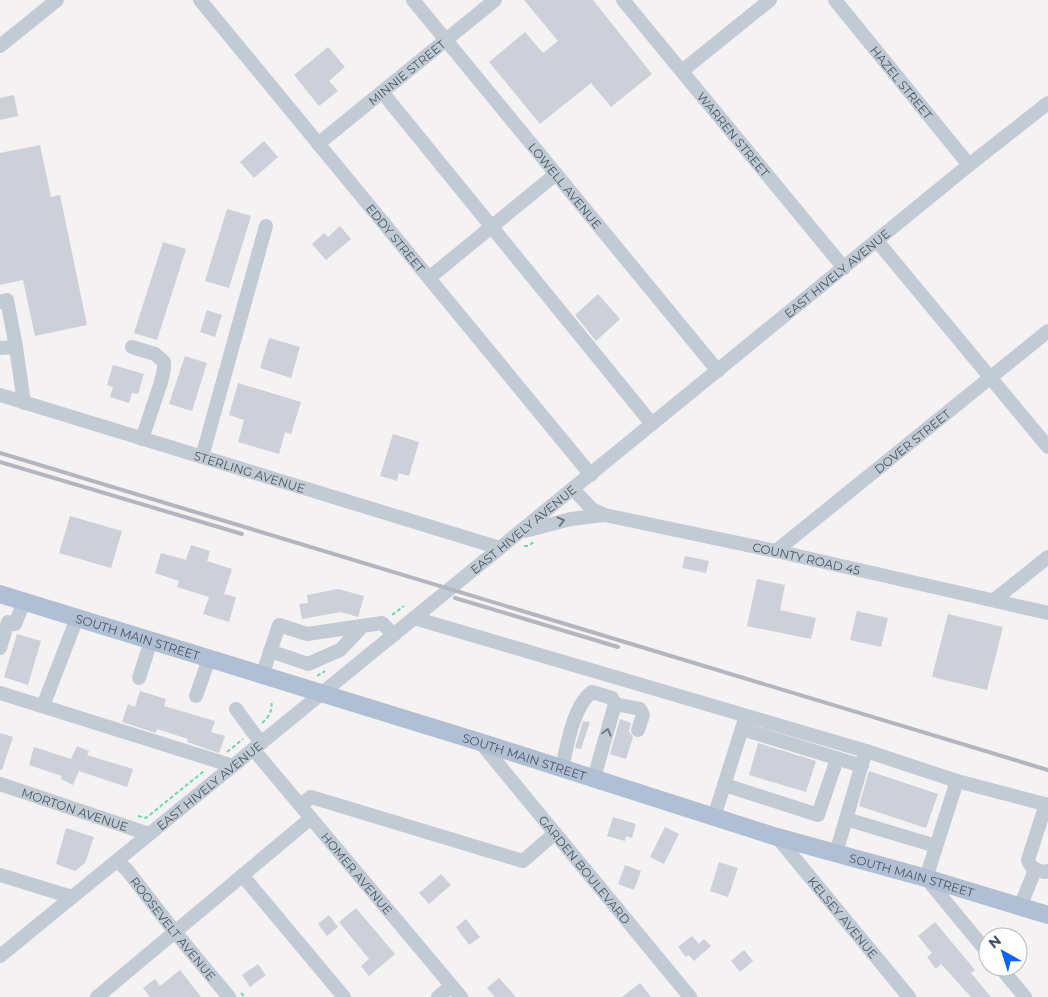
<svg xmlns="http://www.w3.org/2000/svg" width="1048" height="997" font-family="Montserrat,sans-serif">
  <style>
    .building { fill: #cdd0d8 }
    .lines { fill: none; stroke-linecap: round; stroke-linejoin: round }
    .path { stroke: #72d6ab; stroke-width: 2; stroke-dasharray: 4 2.5; stroke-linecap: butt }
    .minor { stroke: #c2cbd4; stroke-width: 14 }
    .major { stroke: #b0bfd3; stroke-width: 18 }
    .rail { stroke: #b3b6bd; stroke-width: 4 }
    .oneway { stroke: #6c7884 }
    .labels { text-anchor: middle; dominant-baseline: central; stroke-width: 4; stroke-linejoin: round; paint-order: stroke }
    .street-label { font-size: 12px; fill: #475462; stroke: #fff }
  </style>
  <rect width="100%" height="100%" fill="#f4f2f2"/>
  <!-- building -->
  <g class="building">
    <polygon points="524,0 593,0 652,74 611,107 591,83 540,124 489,62 525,32 543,53 558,41"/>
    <polygon points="328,47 345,67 329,81 338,91 319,106 294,75"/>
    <polygon points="14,95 18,116 0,120 0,98"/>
    <polygon points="264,141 278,157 254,178 240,162"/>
    <polygon points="40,145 51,197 60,195 87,325 35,336 23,280 0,285 0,153"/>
    <polygon points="227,209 251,216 229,288 205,281"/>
    <polygon points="340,226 351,239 326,260 312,244 324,233 328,237"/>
    <polygon points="163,242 186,249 157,340 134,333"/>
    <polygon points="598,294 620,319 596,341 575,315"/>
    <polygon points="207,310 222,315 215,337 200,332"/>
    <polygon points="269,338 300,347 291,378 260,368"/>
    <polygon points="185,356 207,363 192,411 169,404"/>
    <polygon points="113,365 144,374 138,394 132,393 129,403 110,397 113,387 107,385"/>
    <polygon points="238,383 301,402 291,434 285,432 279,454 238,442 244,420 229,415"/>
    <polygon points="393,434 419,442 409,476 399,473 397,481 380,476"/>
    <polygon points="70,516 122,531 111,568 59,553"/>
    <polygon points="191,545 210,551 207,561 232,569 224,594 236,597 229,622 203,614 209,597 177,587 179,581 155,573 161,553 186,560"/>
    <polygon points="685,556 709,561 706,573 682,568"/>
    <polygon points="757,579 785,585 780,610 816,618 811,639 747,626"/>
    <polygon points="338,589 364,596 358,617 341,612 302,619 299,604 308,603 307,595"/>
    <polygon points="857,611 888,618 881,647 850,640"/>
    <polygon points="948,614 1003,627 987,690 932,677"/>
    <polygon points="17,634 41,641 28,685 4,677"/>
    <polygon points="140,691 166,699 164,706 215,721 211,732 225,736 219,753 187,742 188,739 157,729 156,733 122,722 128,704 135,707"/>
    <polygon points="620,719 631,723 629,731 633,737 626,759 610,754"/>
    <polygon points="583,721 590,722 581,749 575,748"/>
    <polygon points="0,733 13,737 2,770 0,770"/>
    <polygon points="758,743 816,761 806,792 749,775"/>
    <polygon points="77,746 89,751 87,755 133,769 127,787 79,771 73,785 61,779 62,776 29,765 34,747 71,759"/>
    <polygon points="869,771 938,794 926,828 859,806"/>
    <polygon points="613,817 636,824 632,838 626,836 625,841 607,836"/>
    <polygon points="665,827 679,834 664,864 650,857"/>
    <polygon points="66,828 94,837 85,863 75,871 56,864"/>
    <polygon points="719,862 738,868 728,897 710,891"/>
    <polygon points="625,865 641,871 634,890 618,884"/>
    <polygon points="441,874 451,885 429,904 419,893"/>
    <polygon points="356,908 395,954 369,976 361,966 369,959 339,922"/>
    <polygon points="329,915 338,927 327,936 318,924"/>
    <polygon points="466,919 480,937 469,945 456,927"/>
    <polygon points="935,922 975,970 971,973 991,997 971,997 941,964 936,969 927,957 932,953 918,936"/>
    <polygon points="692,936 699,944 704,939 711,946 694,961 689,955 686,957 678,947"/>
    <polygon points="744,950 753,961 740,972 731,961"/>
    <polygon points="258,964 266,975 250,987 242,975"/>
    <polygon points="180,970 201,997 150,997 143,988 155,979 160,986"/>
    <polygon points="499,978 516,997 495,997 487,988"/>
    <polygon points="640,983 651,997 622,997"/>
  </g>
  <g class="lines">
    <!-- path -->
    <g class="path">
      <polyline points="524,546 528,546 534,542"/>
      <polyline points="392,615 404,606"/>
      <polyline points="317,676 325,671"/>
      <path d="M262 723C270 716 273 710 271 700"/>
      <polyline points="227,752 243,739"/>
      <polyline points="138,816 146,818 204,771"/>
      <polyline points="241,993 245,997"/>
    </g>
    <!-- minor -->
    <g class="minor">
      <path id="s1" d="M200 0 591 475"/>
      <path id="s2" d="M413 0 718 371"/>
      <path id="s3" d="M623 0 844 268"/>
      <path id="s4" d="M835 0 969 165"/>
      <polyline points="0,46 57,0"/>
      <polyline points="682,71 770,0"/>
      <polyline points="382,92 652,424"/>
      <path id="s5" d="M318 144 495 0"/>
      <polyline points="877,241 1048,447"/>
      <polyline points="429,278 556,174"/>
      <polyline points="0,302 7,300 16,347 24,403"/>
      <polyline points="132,347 155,354 164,362 164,369 161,382 142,439"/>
      <polyline points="0,348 16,347"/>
      <path id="s6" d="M0 395 500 548"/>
      <polyline points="202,457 266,226"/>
      <path id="s7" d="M573 489 592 509 605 515 776 551 1048 613"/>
      <polyline points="525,531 571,519 604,515"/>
      <path id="s8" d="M776 551 1048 331"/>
      <polyline points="994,600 1048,557"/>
      <polyline points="414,618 866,751 957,781 1048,805"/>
      <polyline points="0,648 8,622 15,624 24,602"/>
      <polyline points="270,651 308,664 340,650 361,628"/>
      <polyline points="262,676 279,625 307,634 382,623 394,635"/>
      <polyline points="139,678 151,641"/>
      <polyline points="0,693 233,766"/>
      <polyline points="196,696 209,659"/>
      <polyline points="615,704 640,709 643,715 638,730"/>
      <polyline points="43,706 77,618"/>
      <polyline points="236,709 261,743"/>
      <polyline points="742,729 862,766"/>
      <path id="s9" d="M480 742 690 997"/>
      <path id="s10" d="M253 749 461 997"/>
      <path d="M562 768C567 746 573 706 592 692L612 698 615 704 594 778"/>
      <polyline points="957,781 926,878 988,953"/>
      <path id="s11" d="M0 784 149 834"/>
      <polyline points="725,785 818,815 837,759"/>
      <path d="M1046 804 1028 860C1031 869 1037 870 1045 872L1048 871"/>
      <polyline points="300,805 311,797 523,861 555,833"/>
      <polyline points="714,817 744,722"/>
      <polyline points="846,819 864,757"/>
      <path id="s12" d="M777 837 909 997"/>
      <polyline points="836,853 846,819 936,846"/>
      <path id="s13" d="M117 861 127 870 175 932 229 997"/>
      <polyline points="0,875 72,897"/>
      <polyline points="242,875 344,997"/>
      <polyline points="1020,907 1035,870"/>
      <path id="s14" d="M0 956 969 165 1048 103"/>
      <polyline points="1000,967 1025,997"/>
      <polyline points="97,997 311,818"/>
      <polyline points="438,997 451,986"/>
    </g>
    <!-- major -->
    <path class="major" id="s15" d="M0 594 480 742 777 837 926 878 1048 915"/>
    <!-- rail -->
    <g class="rail">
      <polyline points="0,453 1048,770"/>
      <polyline points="0,462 242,534"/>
      <polyline points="455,598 618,647"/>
    </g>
  </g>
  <!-- one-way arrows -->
  <defs><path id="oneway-chevron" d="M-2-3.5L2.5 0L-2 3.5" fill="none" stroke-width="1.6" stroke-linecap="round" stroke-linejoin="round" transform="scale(1.25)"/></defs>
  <g class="oneway">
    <use href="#oneway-chevron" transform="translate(561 521) rotate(-14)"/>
    <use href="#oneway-chevron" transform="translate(607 732) rotate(-75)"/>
  </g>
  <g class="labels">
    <!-- street labels -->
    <g class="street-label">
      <text stroke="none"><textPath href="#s5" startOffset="114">MINNIE STREET</textPath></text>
      <text stroke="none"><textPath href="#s4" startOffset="106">HAZEL STREET</textPath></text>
      <text stroke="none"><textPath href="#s3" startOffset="174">WARREN STREET</textPath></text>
      <text stroke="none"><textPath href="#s2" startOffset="240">LOWELL AVENUE</textPath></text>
      <text stroke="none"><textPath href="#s1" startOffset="308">EDDY STREET</textPath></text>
      <text stroke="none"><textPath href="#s14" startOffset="1080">EAST HIVELY AVENUE</textPath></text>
      <text stroke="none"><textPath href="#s8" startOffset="175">DOVER STREET</textPath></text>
      <text stroke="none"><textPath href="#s6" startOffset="261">STERLING AVENUE</textPath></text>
      <text stroke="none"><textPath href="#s14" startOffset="675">EAST HIVELY AVENUE</textPath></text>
      <text stroke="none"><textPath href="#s7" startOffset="248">COUNTY ROAD 45</textPath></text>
      <text stroke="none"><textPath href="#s15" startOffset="144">SOUTH MAIN STREET</textPath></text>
      <text stroke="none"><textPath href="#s15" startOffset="549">SOUTH MAIN STREET</textPath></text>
      <text stroke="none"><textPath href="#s14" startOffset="270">EAST HIVELY AVENUE</textPath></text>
      <text stroke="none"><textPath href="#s11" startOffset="79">MORTON AVENUE</textPath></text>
      <text stroke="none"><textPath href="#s9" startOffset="165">GARDEN BOULEVARD</textPath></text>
      <text stroke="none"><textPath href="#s10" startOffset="162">HOMER AVENUE</textPath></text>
      <text stroke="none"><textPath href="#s15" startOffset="954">SOUTH MAIN STREET</textPath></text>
      <text stroke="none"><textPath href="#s12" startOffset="104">KELSEY AVENUE</textPath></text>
      <text stroke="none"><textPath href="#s13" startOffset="88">ROOSEVELT AVENUE</textPath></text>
    </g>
  </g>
  <!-- north arrow -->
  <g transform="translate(1003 952) rotate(321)"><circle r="24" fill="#ffffff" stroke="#b5bbc0"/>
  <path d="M0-4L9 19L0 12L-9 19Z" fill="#0963f7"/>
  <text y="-8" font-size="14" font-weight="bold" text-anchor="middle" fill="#475462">N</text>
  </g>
</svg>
